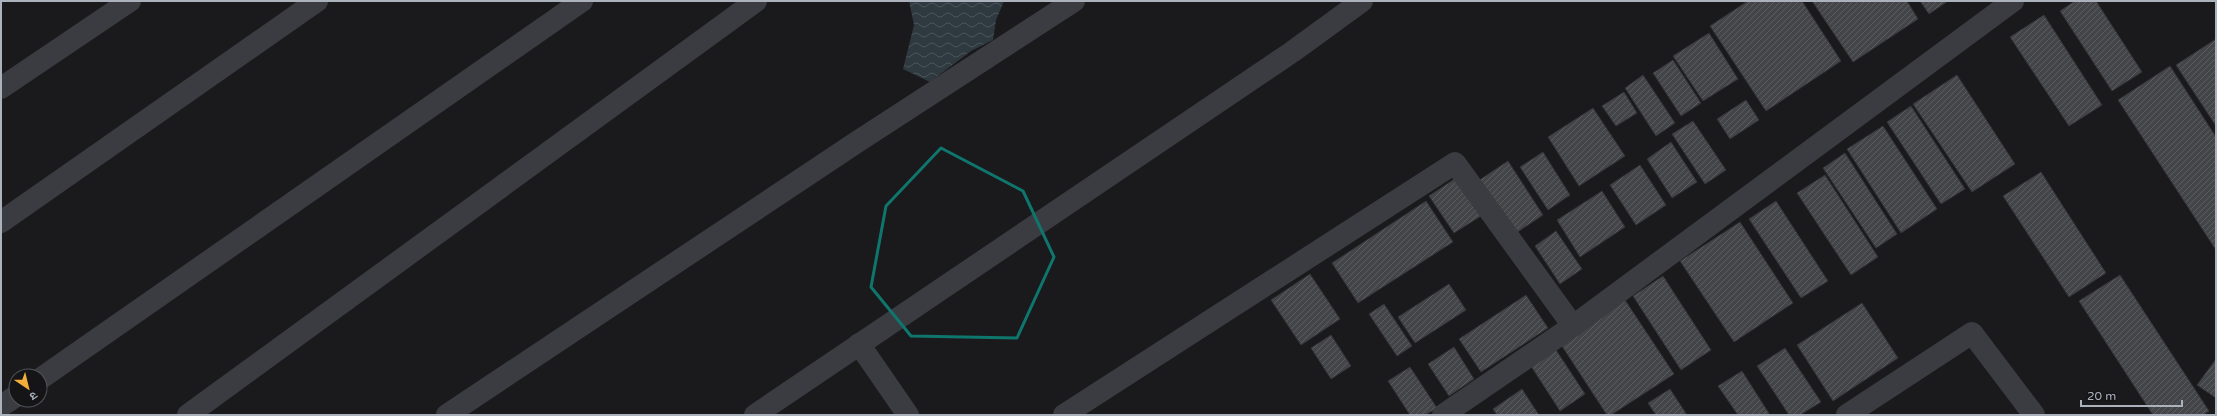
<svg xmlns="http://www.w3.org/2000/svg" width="2217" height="416" font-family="'Varela Round','Noto Sans Devanagari',sans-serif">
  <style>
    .water { fill: url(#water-waves) }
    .building { fill: url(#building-hatch); stroke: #343438 }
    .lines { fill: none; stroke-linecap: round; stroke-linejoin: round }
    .street { stroke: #3b3c41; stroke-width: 22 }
    .marked { fill: none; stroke: #0f766e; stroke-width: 3; stroke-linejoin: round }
  </style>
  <defs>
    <pattern id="water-waves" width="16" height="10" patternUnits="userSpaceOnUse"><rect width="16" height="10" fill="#2f3a40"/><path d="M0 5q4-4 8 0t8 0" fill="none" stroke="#4a545a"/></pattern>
    <pattern id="building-hatch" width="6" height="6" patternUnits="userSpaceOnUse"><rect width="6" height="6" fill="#444549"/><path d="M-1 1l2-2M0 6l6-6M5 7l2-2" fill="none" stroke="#5c5d61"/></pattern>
  </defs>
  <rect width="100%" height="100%" fill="#1a1a1c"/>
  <!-- water -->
  <polygon class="water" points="909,1 1004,1 996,20 993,40 971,51 930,82 903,69 914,25"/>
  <!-- building -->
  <g class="building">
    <polygon points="1748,1 1802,1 1841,61 1766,111 1710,26"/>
    <polygon points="1812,1 1907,1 1918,19 1853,62"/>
    <polygon points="1920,1 1948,1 1929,14"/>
    <polygon points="2075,1 2096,1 2142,72 2112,91 2060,11"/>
    <polygon points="2044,15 2102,105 2069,126 2010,37"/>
    <polygon points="1709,33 1738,79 1703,101 1673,56"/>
    <polygon points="2216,39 2216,126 2176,65"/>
    <polygon points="1673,60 1701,103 1681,116 1653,73"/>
    <polygon points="2170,66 2216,137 2216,250 2118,100"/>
    <polygon points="1643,75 1675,123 1656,136 1625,88"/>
    <polygon points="1957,75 2015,164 1972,192 1913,104"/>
    <polygon points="1624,92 1637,113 1616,126 1602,106"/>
    <polygon points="1746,100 1759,120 1730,139 1717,119"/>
    <polygon points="1911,106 1965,189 1941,204 1887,122"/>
    <polygon points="1593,108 1625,156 1579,186 1548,137"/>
    <polygon points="1693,121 1726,170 1705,184 1672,134"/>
    <polygon points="1883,126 1937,209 1901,233 1847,149"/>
    <polygon points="1671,142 1697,182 1672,198 1647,159"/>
    <polygon points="1543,152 1570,195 1548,210 1520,167"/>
    <polygon points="1845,153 1897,234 1876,248 1823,168"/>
    <polygon points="1508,161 1543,215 1513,235 1478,181"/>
    <polygon points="1640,165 1666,205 1636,225 1610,185"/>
    <polygon points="2041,172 2106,273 2069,297 2003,196"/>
    <polygon points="1825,175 1878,257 1851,275 1797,193"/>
    <polygon points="1456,178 1481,216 1454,233 1429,196"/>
    <polygon points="1602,191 1625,227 1580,257 1557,220"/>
    <polygon points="1426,201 1453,242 1358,303 1332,263"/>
    <polygon points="1776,201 1828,281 1801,298 1749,219"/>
    <polygon points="1740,222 1793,303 1734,342 1680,261"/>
    <polygon points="1556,231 1582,269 1560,284 1535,246"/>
    <polygon points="1310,274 1340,319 1301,345 1271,300"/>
    <polygon points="2120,275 2209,411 2203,415 2153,415 2079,301"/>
    <polygon points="1663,276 1711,350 1681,370 1633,296"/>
    <polygon points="1449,284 1466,310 1415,343 1398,317"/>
    <polygon points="1526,295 1548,328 1481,372 1459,339"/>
    <polygon points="1623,297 1674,374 1611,415 1607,415 1558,340"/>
    <polygon points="1862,303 1898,358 1833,401 1797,345"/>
    <polygon points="1384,304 1412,346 1397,356 1369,314"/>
    <polygon points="1331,335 1351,366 1331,379 1311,348"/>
    <polygon points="1454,347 1474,379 1449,396 1428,364"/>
    <polygon points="1785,348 1821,402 1800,415 1789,415 1757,366"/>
    <polygon points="1556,350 1585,394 1560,411 1531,366"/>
    <polygon points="2216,359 2216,398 2197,385"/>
    <polygon points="1410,367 1437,408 1425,415 1410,415 1388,381"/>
    <polygon points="1742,371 1770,415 1738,415 1718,386"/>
    <polygon points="1522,389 1539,415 1497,415 1493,409"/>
    <polygon points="1670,389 1687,415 1656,415 1648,403"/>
  </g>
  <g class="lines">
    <!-- street -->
    <g class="street">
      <polyline points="1,88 130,1"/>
      <polyline points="1,222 317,1"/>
      <polyline points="859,344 908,415"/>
      <polyline points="40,379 582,1"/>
      <polyline points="1,406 16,396"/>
      <polyline points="188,415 756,1"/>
      <polyline points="447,415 857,142 1074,1"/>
      <polyline points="755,415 1292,52 1362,1"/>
      <polyline points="1064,415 1455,163 1573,326"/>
      <polyline points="1443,415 1573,326 2013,1"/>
      <polyline points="1847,415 1972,333 2034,415"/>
    </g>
  </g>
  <!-- marked area -->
  <path class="marked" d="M941 148 1023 191 1054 257 1017 338 911 336 871 287 886 206Z"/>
  <!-- border -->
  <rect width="2217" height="416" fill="none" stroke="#acb2bc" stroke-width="4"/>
  <!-- north arrow -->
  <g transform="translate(28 388) rotate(145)"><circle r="19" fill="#151517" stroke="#515459"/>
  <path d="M0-3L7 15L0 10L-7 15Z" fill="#f3ad3a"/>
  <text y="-6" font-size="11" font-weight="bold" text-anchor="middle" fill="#acb2bc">उ</text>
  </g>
  <!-- scale -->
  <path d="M2081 400v6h101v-6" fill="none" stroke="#acb2bc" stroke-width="2"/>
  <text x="2087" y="400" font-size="12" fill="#acb2bc" stroke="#151517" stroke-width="3" paint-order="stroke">20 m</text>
</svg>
